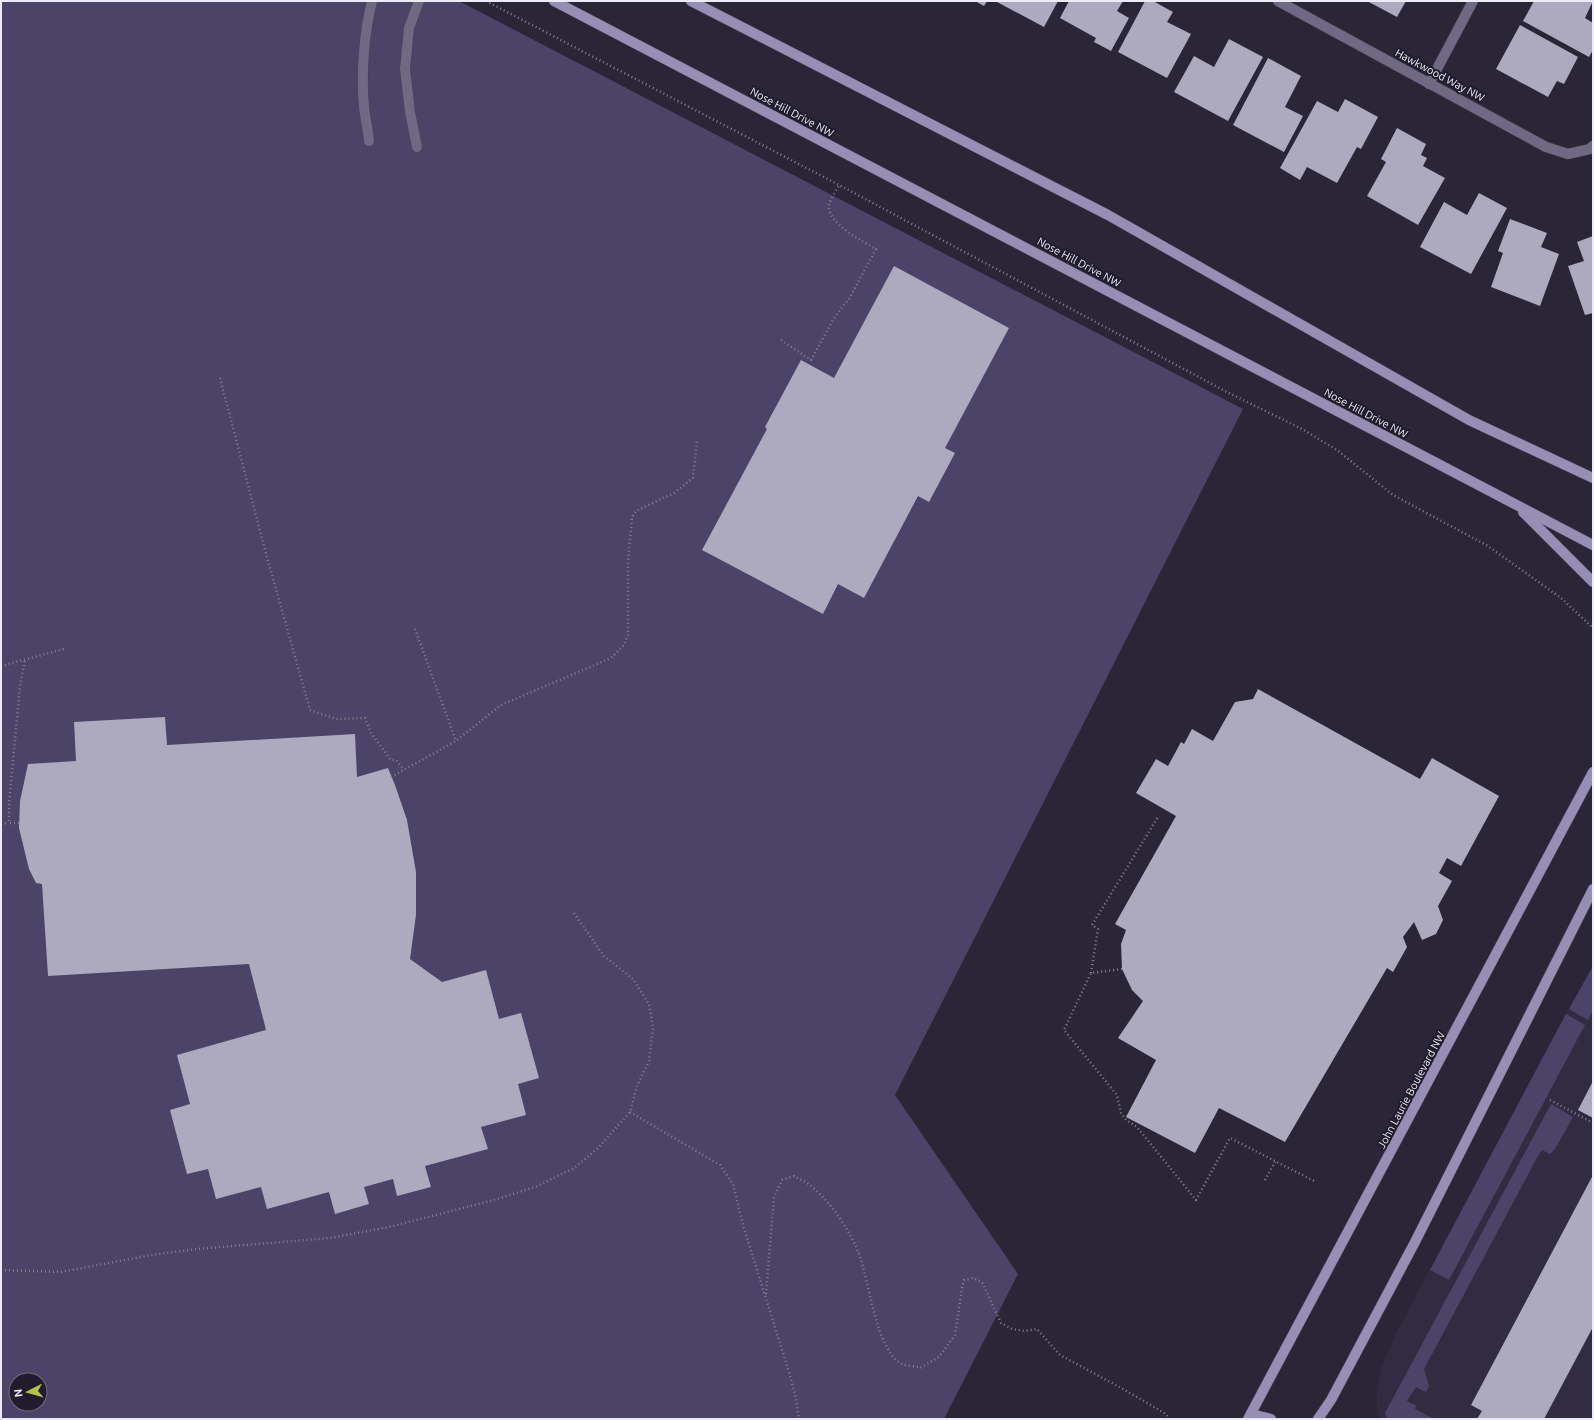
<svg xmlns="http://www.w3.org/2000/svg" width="1594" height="1420" font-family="Ubuntu,sans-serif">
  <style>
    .built { fill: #322c43 }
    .green { fill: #4c4368; fill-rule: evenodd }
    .building { fill: #ada9bf }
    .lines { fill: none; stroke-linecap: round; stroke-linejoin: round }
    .lane-casing { stroke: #454252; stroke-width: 11 }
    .street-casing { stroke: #454252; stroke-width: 11 }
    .secondary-casing { stroke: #454252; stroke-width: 11 }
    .path { stroke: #84808f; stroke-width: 2.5; stroke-dasharray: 1 3; stroke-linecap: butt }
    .lane { stroke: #6f6983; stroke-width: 10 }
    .street { stroke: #6f6983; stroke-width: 10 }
    .secondary { stroke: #978eb6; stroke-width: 10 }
    .labels { text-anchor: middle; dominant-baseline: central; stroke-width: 4; stroke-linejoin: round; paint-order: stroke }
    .street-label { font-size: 11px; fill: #edebf7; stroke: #201c2d }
  </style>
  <rect width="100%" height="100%" fill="#2a2637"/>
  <!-- built -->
  <polygon class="built" points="1593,966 1593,1419 1379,1419 1377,1405 1377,1392 1381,1369 1394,1337 1558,1028"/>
  <!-- green -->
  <g class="green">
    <path d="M1 1H459L1243 409 895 1095 1018 1274 944 1419H1ZM16 1380H40V1404H16Z"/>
    <polygon points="1593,966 1593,1010 1588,1020 1569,1009"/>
    <polygon points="1566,1014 1585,1025 1449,1280 1430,1270"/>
    <polygon points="1551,1104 1573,1117 1555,1149 1550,1154 1542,1150 1538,1156 1424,1369 1429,1386 1426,1392 1416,1387 1407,1401 1416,1406 1415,1409 1434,1419 1387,1419 1385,1413"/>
  </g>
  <!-- building -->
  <g class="building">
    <polygon points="975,1 987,1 984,6"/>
    <polygon points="997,1 1058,1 1044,27 997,2"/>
    <polygon points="1069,1 1123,1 1117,11 1129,18 1111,51 1094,42 1096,38 1060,18"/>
    <polygon points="1145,1 1153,1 1173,12 1167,22 1191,34 1167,78 1118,52"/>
    <polygon points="1367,1 1406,1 1397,17"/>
    <polygon points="1534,1 1593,1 1585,18 1593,23 1593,50 1589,57 1523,21"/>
    <polygon points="1520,25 1578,57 1564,84 1557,81 1548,97 1496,69"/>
    <polygon points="1229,39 1263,57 1228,121 1174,92 1194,56 1214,67"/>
    <polygon points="1268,58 1301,76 1285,107 1303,116 1284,152 1233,125"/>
    <polygon points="1345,99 1378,117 1361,149 1357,147 1337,183 1307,167 1300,180 1280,168 1317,101 1338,112"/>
    <polygon points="1397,128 1426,144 1421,155 1427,158 1423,166 1445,178 1418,225 1367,196 1386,162 1381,159"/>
    <polygon points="1479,193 1507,208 1471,274 1420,247 1444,202 1467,215"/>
    <polygon points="1510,219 1547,233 1541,247 1559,254 1540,306 1491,287 1503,253 1498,251"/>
    <polygon points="1593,236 1593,313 1585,315 1568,266 1584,261 1577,242"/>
    <polygon points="894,266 1009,328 945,448 955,453 929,502 918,496 864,598 838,584 823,614 702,550 767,429 765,427 801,360 834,378"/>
    <polygon points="1258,689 1420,779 1432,758 1499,796 1461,866 1447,858 1439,873 1452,881 1438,906 1443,920 1436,934 1422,940 1414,922 1403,937 1407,947 1393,972 1387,968 1285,1142 1219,1108 1195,1153 1126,1117 1156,1060 1118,1038 1143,1001 1132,990 1122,969 1121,944 1126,930 1115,924 1176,816 1136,793 1156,759 1168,766 1181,742 1184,744 1192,729 1213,741 1235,702 1253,699"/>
    <polygon points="165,717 167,745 355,734 357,777 388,768 395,785 407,820 416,872 416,915 410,959 442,982 486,970 499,1019 521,1013 539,1078 518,1084 526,1115 481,1127 488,1149 425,1166 431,1187 397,1196 393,1179 364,1187 369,1204 335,1214 329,1192 267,1209 261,1187 216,1199 208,1169 187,1174 170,1110 190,1104 177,1055 266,1030 249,964 48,976 42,884 36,883 29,869 19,828 20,801 28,764 76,761 74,722"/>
    <polygon points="1593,1081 1593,1118 1578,1110"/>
    <polygon points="1593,1175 1593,1327 1544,1419 1477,1419 1482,1411 1471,1405"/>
  </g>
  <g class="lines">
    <!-- lane casing -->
    <g class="lane-casing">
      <g id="lane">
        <polyline points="1429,84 1473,1"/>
        <path d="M369 141C368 129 365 118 364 107 361 74 364 33 372 1"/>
        <polyline points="417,147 410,112 405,69 409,28 419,1"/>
      </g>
    </g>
    <!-- street casing -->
    <g class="street-casing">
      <polyline id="street" points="1278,1 1546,147 1568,154 1590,149 1593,146"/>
    </g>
    <!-- secondary casing -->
    <g class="secondary-casing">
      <g id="secondary">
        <polyline points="554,1 1593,545"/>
        <polyline points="691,1 1108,215 1469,420 1593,478"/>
        <polyline points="1523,512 1593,582"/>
        <polyline points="1251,1414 1271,1419"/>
        <polyline points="1248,1419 1593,772"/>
        <polyline points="1318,1419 1331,1400 1415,1242 1593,889"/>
      </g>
    </g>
    <!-- path -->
    <g class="path">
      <polyline points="486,1 839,185 1225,391 1302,429 1337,450 1393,495 1488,546 1561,598 1593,628"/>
      <path d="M781 340 811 360 833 320 842 307 849 299 876 249C863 241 827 224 829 205 830 199 837 190 839 185"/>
      <polyline points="220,378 265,550 310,710 336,719 365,718 371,733 391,760 396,760 404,770"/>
      <polyline points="415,629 456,741"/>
      <polyline points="1,666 64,649"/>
      <polyline points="391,777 456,741 501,705 611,658 624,645 628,635 628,561 632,517 636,511 674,493 693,478 697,441"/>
      <polyline points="19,823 9,823 9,804 20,686 25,659"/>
      <polyline points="1,824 9,823"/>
      <polyline points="1122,969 1091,973 1064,1030 1117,1095 1121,1113 1126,1120 1137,1127 1196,1200 1230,1138 1316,1182"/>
      <polyline points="1091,973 1098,929 1092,925 1158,817"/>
      <polyline points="1550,1100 1593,1123"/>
      <polyline points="630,1112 720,1165 733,1184 743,1225 788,1369 795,1394 799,1419"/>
      <polyline points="1265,1180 1275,1162"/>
      <polyline points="1,1270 61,1272 151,1255 197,1249 330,1238 389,1227 494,1200 535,1187 574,1168 597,1149 630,1112 637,1086 649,1061 653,1028 649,1004 633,979 604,956 574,913"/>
      <path d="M766 1294 774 1197 782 1180 794 1176C799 1179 805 1181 810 1185 830 1201 850 1230 859 1254 869 1280 876 1351 902 1364 907 1366 915 1366 920 1368L939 1357 955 1335 962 1288 964 1280 973 1278 982 1282 1001 1323 1012 1329 1024 1331 1037 1329 1060 1355 1123 1389 1166 1414 1169 1419"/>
    </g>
    <!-- lane -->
    <use href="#lane" class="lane"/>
    <!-- street -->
    <use href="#street" class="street"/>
    <!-- secondary -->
    <use href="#secondary" class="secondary"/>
  </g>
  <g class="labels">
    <!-- street labels -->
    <g class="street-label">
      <text transform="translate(1440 75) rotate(28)">Hawkwood Way NW</text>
      <text transform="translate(792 112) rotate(28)">Nose Hill Drive NW</text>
      <text transform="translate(1079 262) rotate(28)">Nose Hill Drive NW</text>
      <text transform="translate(1366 413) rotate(28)">Nose Hill Drive NW</text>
      <text transform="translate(1411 1090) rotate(-62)">John Laurie Boulevard NW</text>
    </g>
  </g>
  <!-- border -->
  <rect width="1594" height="1420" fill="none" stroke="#edebf7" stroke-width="4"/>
  <!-- north arrow -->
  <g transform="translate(28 1392) rotate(264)"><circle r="19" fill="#201c2d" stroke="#726f7e"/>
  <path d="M0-3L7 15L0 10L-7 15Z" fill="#b5c24a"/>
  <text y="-6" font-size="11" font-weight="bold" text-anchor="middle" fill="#edebf7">N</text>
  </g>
</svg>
